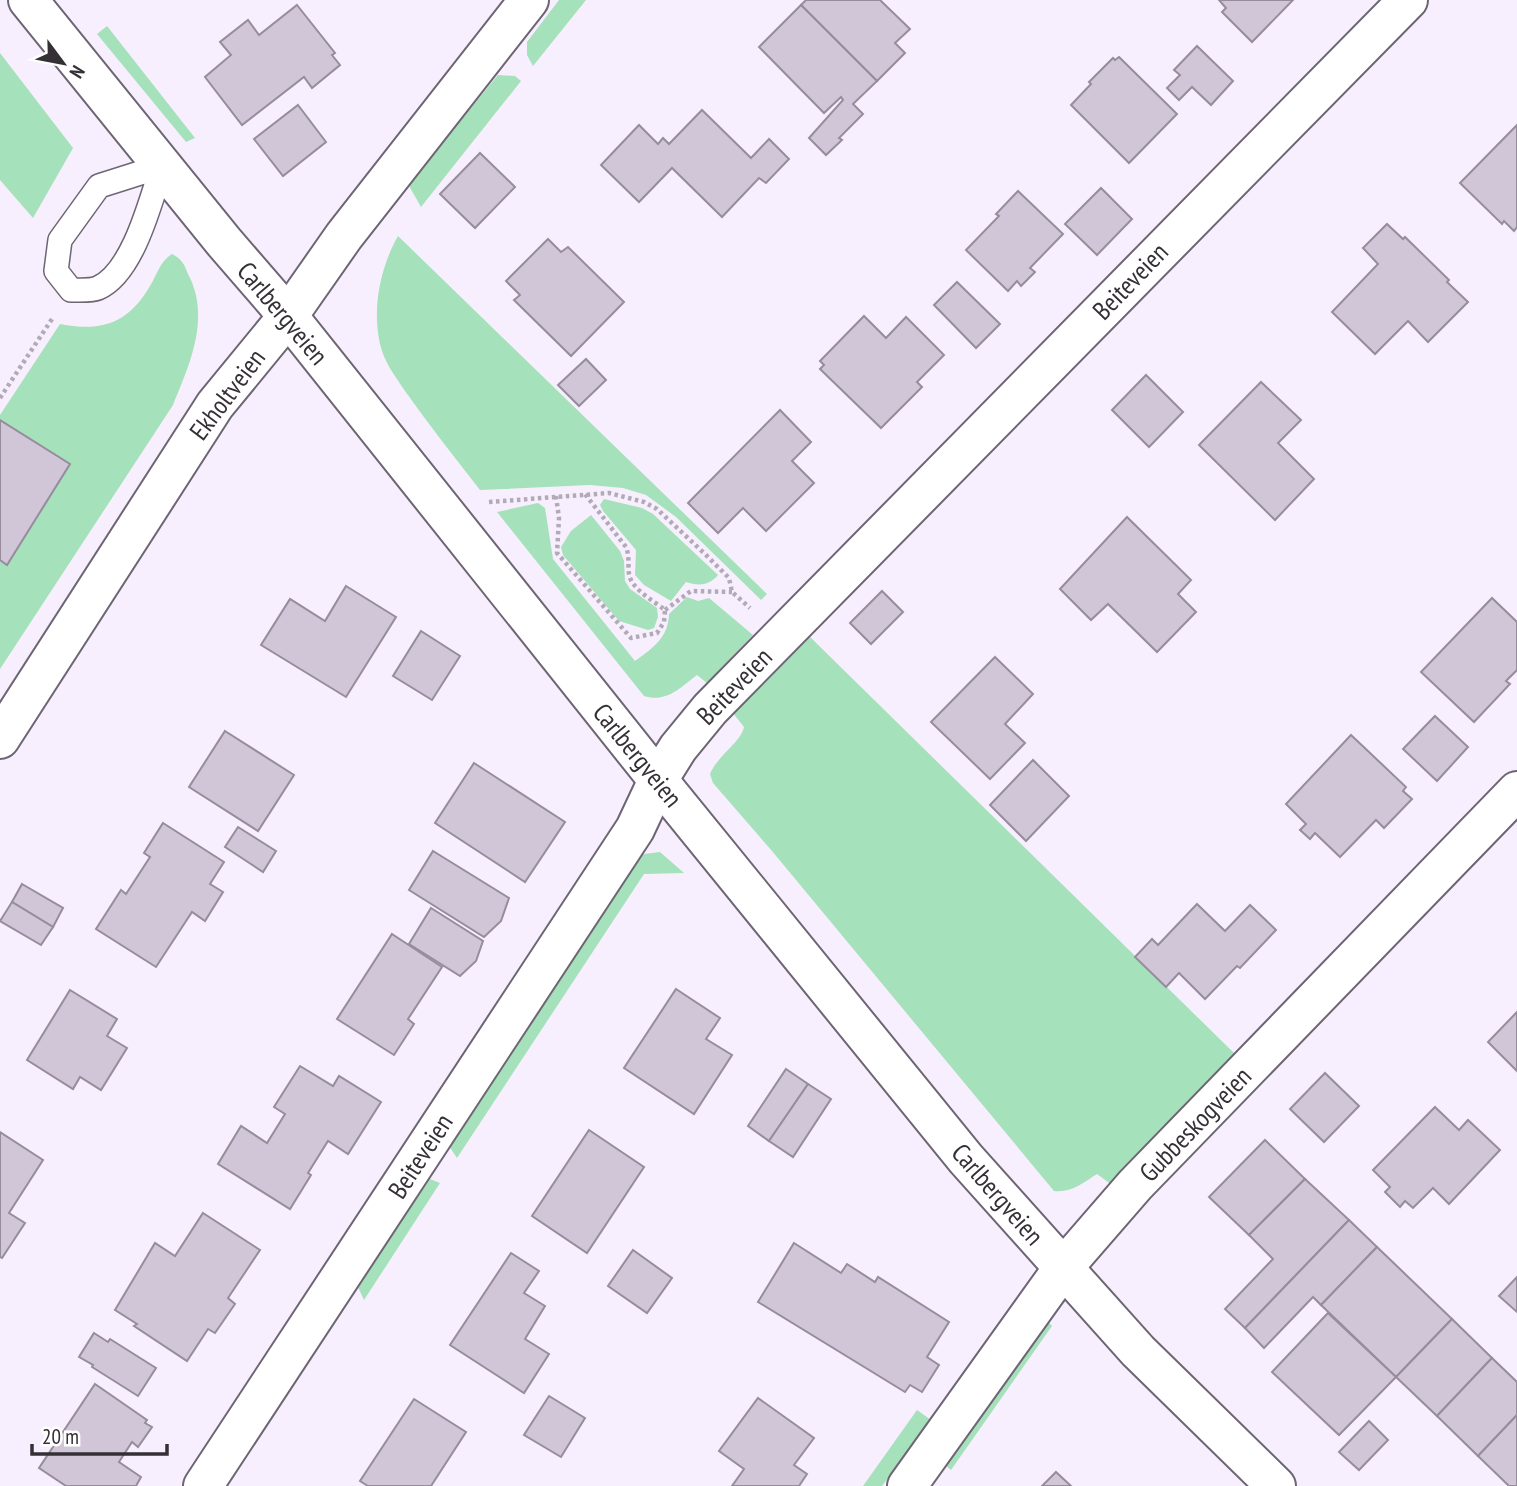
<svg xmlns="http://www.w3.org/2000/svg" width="1517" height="1486" font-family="'PT Sans Narrow',sans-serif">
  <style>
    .green { fill: #a5e1bb }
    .building { fill: #d0c6d7; stroke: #968c9c; stroke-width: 2 }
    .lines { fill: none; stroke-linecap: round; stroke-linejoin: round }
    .lane-casing { stroke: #6e6574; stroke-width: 26 }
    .street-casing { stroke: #6e6574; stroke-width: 42 }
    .secondary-casing { stroke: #6e6574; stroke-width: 42 }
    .path { stroke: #b2abb7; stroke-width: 4.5; stroke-dasharray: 3.5 3.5; stroke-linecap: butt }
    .lane { stroke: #fff; stroke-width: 23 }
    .street { stroke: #fff; stroke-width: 38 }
    .secondary { stroke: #fff; stroke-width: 38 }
    .labels { text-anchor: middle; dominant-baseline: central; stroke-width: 6; stroke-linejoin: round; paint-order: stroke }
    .street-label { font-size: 26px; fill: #343036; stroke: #fff }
  </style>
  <rect width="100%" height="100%" fill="#f7effd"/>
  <!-- green -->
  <g class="green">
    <polygon points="559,0 586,0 533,66 527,55 527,42"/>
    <polygon points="107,26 195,138 186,142 97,34"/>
    <polygon points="0,53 73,148 33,218 0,180"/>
    <polygon points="498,75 515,76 521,81 421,207 408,184"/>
    <path d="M398 236 767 594 761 600 676 517 646 495 623 488 590 485 480 490C455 458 429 425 405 391 395 376 384 362 380 344 372 308 380 268 398 236Z"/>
    <path d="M172 254C182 259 184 264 188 274 211 317 190 364 173 405L0 669V560L7 565 70 464 0 420V415L60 324C101 332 128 324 150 286 157 275 160 261 172 254Z"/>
    <path d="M604 499 642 508 653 514 718 575C709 586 698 586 686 582L671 601 644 585 635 575 636 550 603 511 600 505Z"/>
    <path d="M538 503 545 508 553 559 635 661C654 647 668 638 669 614L687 597 698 601 709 598 753 635 707 683 697 675C680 688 666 703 644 696L497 512Z"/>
    <polygon points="591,515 620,551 624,561 625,581 630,589 657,608 658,617 654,628 648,630 619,621 563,555 561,547 571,531"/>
    <path d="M808 635 1236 1055 1112 1185 1097 1174C1083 1183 1071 1193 1054 1191L772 851 713 783 710 774C718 755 741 742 744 727L733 713Z"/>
    <polygon points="660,852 684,873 644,874 457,1158 447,1143 629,866 644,854"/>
    <polygon points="430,1179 440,1183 364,1300 357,1285"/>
    <polygon points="1045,1318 1052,1326 951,1470 944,1464"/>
    <polygon points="917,1410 931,1420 882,1486 863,1486"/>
  </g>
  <!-- building -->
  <g class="building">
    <polygon points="806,0 880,0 910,29 895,43 905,53 877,81 801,5"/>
    <polygon points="1219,0 1293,0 1252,42 1222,12 1226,8"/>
    <polygon points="297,5 335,53 332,55 340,65 312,88 304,77 242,125 205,77 231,55 220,42 248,20 259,35"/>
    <polygon points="801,5 877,81 853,104 863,114 839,138 842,140 826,155 809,138 843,100 841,97 824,113 759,47"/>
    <polygon points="1197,46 1233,81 1211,105 1192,87 1179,100 1167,88 1180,75 1174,70"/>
    <polygon points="1119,57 1177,114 1129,163 1071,105 1091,84 1089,82 1113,58 1115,60"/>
    <polygon points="298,105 326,142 283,176 254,139"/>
    <polygon points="702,110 751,158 769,139 789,159 766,183 759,178 722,217 672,168 639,202 601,165 639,125 658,144 663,138 669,144"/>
    <polygon points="1517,125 1517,227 1514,231 1504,221 1502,224 1460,183"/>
    <polygon points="480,153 515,187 475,228 440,194"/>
    <polygon points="1101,188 1132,219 1097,255 1065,224"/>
    <polygon points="1018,191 1063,234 1030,268 1035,272 1021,286 1017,281 1008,291 966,250 999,216 996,214"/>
    <polygon points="1387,224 1403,239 1405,237 1449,280 1447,282 1468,302 1428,342 1408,321 1375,354 1332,312 1378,264 1363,248"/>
    <polygon points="548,239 561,252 568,247 624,302 571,356 514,300 520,295 506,281"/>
    <polygon points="957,282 1000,324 976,348 934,305"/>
    <polygon points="864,316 886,338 906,317 944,355 917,382 922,387 881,428 820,369 824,365 820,361"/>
    <polygon points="586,359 606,380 579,406 558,385"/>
    <polygon points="1146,375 1183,412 1149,447 1112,410"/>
    <polygon points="1261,382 1301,420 1278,443 1314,479 1275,520 1199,445"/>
    <polygon points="780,410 811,442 792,461 814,483 766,531 743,508 718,533 688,503"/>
    <polygon points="0,420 70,464 7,565 0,560"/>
    <polygon points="1127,517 1191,580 1178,594 1196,612 1157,652 1108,604 1091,620 1060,589"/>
    <polygon points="346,586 396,617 346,697 261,645 290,599 325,621"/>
    <polygon points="882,591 903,612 871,644 850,623"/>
    <polygon points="1492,598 1517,622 1517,670 1506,681 1510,684 1474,722 1421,672"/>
    <polygon points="421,631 460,656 432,700 393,676"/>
    <polygon points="995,657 1033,694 1005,724 1025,743 990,779 931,722"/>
    <polygon points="1435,716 1468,747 1437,781 1403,749"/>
    <polygon points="225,731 294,775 258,831 189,787"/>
    <polygon points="1351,735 1406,787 1403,791 1412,799 1384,828 1376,820 1340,857 1315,833 1310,839 1300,830 1306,824 1286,804"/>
    <polygon points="1033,760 1069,796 1026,841 990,805"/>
    <polygon points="474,763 565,822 525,882 435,823"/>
    <polygon points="163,823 224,862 210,884 223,892 205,921 192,912 156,967 96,929 121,890 126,894 150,857 144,853"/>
    <polygon points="238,827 276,851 263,872 225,847"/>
    <polygon points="433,851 509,898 501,921 484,937 409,890"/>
    <polygon points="22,884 63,908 53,927 12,902"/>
    <polygon points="12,902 53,927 41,945 0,921"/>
    <polygon points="1197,904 1225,931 1250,905 1276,930 1240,968 1237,966 1205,999 1179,973 1166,987 1135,957 1152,939 1158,945"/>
    <polygon points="431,908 483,941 476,961 460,976 409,944"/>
    <polygon points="392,934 442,967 408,1019 414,1024 394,1055 337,1019"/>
    <polygon points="676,989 720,1018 706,1039 732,1055 694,1114 624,1068"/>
    <polygon points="70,990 117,1019 107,1036 127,1048 101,1090 80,1077 73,1089 27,1060"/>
    <polygon points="1517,1012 1517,1071 1488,1042"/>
    <polygon points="300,1066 333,1086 339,1076 381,1102 348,1154 328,1141 308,1173 311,1175 290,1209 218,1164 241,1126 267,1143 285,1114 274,1107"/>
    <polygon points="786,1069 808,1084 769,1141 748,1126"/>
    <polygon points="1325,1073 1359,1106 1324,1142 1290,1109"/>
    <polygon points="808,1084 831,1099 793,1157 769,1141"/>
    <polygon points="1435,1107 1459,1130 1468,1120 1500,1150 1449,1204 1433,1188 1413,1208 1405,1201 1400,1207 1385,1192 1390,1187 1373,1170"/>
    <polygon points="589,1130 644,1167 587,1253 532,1216"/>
    <polygon points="0,1132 43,1160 9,1213 25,1223 2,1258 0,1257"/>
    <polygon points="1265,1140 1305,1179 1249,1235 1209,1197"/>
    <polygon points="1305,1179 1349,1220 1245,1328 1225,1309 1273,1259 1249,1235"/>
    <polygon points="203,1213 260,1250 228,1298 235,1304 215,1333 208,1329 187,1361 134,1326 137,1324 115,1310 155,1243 175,1256"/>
    <polygon points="1349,1220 1377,1247 1321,1305 1313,1297 1264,1348 1245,1328"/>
    <polygon points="794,1243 841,1273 847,1264 875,1282 878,1277 949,1322 927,1357 939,1365 922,1392 910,1385 905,1392 758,1302"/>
    <polygon points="1377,1247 1452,1319 1396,1377 1321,1305"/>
    <polygon points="633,1250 672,1278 647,1313 608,1286"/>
    <polygon points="511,1253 539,1271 524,1293 545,1306 525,1339 549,1354 524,1393 450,1345"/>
    <polygon points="1517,1277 1517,1312 1499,1296"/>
    <polygon points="1328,1313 1396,1377 1339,1435 1272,1372"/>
    <polygon points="1452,1319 1492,1358 1437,1416 1396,1377"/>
    <polygon points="94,1333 108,1342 110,1339 156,1368 138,1396 92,1367 93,1365 79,1357"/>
    <polygon points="1492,1358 1517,1382 1517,1415 1478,1456 1437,1416"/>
    <polygon points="95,1384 147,1420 145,1423 152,1427 138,1447 132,1442 119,1462 141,1477 136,1486 66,1486 39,1468"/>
    <polygon points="549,1396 585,1418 561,1457 524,1435"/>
    <polygon points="758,1398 814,1438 794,1465 807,1474 799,1486 732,1486 744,1469 719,1451"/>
    <polygon points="414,1399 466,1432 431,1486 368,1486 360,1481"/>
    <polygon points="1517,1415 1517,1486 1509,1486 1478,1456"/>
    <polygon points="1369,1421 1388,1440 1359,1470 1339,1452"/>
    <polygon points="1056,1472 1071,1486 1042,1486"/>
  </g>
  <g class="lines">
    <!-- lane casing -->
    <g class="lane-casing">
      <path id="lane" d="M162 166C151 200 133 273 98 288 91 291 78 290 71 290L56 271 60 240 99 186Z"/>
    </g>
    <!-- street casing -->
    <g class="street-casing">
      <g id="street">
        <polyline points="28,0 224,242 288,316"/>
        <polyline points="203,1486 635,829 658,780 678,748 710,709 1408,0"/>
        <polyline points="907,1486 1063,1268 1135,1185 1517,791"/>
      </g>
    </g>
    <!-- secondary casing -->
    <g class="secondary-casing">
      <g id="secondary">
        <polyline points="288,316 658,780 966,1159 1138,1351 1276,1486"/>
        <polyline points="0,739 215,405 288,316 344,236 529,0"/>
      </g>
    </g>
    <!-- path -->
    <g class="path">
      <polyline points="0,398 52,319"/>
      <path d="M556 496 559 518 557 553 631 638 657 633 664 622 665 610C655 602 637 592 631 580 626 570 631 560 626 547L585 494"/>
      <polyline points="489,502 609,493 644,502 657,509 705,554 729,578 732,592 750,608"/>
      <polyline points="665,610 691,591 732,592"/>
    </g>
    <!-- lane -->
    <use href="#lane" class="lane"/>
    <!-- street -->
    <use href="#street" class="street"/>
    <!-- secondary -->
    <use href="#secondary" class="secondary"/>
  </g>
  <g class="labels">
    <!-- street labels -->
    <g class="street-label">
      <text transform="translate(1130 281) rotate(-46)">Beiteveien</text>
      <text transform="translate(283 313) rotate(50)">Carlbergveien</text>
      <text transform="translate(227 394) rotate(-53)">Ekholtveien</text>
      <text transform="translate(734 686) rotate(-46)">Beiteveien</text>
      <text transform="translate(638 755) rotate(51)">Carlbergveien</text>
      <text transform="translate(1195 1124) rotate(-46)">Gubbeskogveien</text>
      <text transform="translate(420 1156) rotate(-57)">Beiteveien</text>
      <text transform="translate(998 1194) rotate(49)">Carlbergveien</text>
    </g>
  </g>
  <!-- north arrow -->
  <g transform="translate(63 63) rotate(122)" stroke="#ffffff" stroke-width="5" paint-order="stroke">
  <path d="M0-5L12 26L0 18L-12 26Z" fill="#343036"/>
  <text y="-10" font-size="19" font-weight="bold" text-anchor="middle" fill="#343036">N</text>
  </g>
  <!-- scale -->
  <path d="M32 1444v10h135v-10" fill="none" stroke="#343036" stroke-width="3.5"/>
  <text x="42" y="1444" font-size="21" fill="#343036" stroke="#ffffff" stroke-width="5" paint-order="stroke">20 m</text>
</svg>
